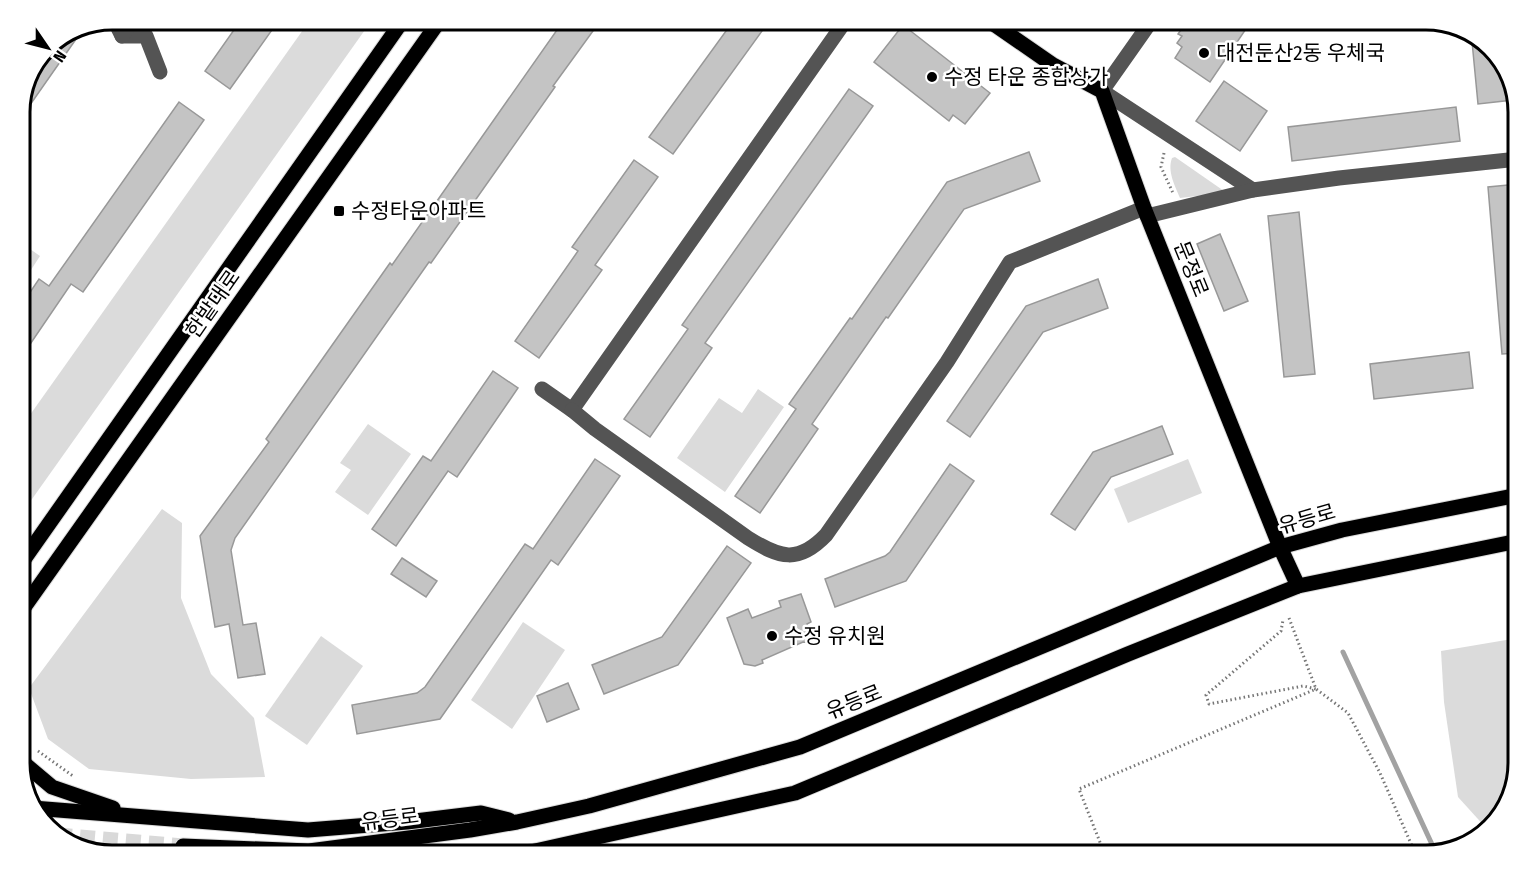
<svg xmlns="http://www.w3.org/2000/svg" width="1538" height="875" font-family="'Fira Sans Condensed','Noto Sans KR',sans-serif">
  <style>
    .green { fill: #dbdbdb }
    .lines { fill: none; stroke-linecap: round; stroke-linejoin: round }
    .stream { stroke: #a2a2a2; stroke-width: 5 }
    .building { fill: #c4c4c4; stroke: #989898; stroke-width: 1.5 }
    .major-tunnel { stroke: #d9d9d9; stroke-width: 15; stroke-dasharray: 15 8; stroke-linecap: butt }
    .major-casing { stroke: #dbdbdb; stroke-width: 17 }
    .path { stroke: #767676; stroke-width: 3; stroke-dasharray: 1.5 3; stroke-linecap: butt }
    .minor { stroke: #545454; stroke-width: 15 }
    .major { stroke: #000; stroke-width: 15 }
    .poi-dot { fill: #000; stroke: #fff; stroke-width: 2 }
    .labels { text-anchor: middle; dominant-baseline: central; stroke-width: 5; stroke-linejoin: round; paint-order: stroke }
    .poi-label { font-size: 21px; fill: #000; stroke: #fff; text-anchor: start }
    .street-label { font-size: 21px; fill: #000; stroke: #fff }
    .rim { fill: none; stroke: #000; stroke-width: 3 }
  </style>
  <rect width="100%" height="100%" fill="#fff"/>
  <!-- green -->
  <g class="green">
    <polygon points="310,20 372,20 20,516 20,429"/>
    <path d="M1175 157 1224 191 1223 193 1180 198C1175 186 1167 171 1172 158Z"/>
    <polygon points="20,242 40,256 20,287"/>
    <polygon points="758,389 784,407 725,492 677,458 719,398 742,413"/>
    <polygon points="368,424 411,454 368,515 335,492 351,470 340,463"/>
    <polygon points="1188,459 1202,493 1128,523 1114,489"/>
    <polygon points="162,509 182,523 181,598 211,674 254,718 265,777 191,779 89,769 48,739 29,688"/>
    <polygon points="523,622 565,650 512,729 471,700"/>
    <polygon points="321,636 363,666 307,745 265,716"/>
    <polygon points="1518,638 1518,764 1506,809 1487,829 1458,797 1444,702 1441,651"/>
  </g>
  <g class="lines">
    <!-- stream -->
    <polyline class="stream" points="1343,652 1436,853"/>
  </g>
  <!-- building -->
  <g class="building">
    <polygon points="241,20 279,20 230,89 205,71"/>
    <polygon points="564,20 601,20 553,86 555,87 431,263 429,262 235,538 231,550 243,625 256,623 265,674 238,678 229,624 215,627 200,536 269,442 266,439 390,263 392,265"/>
    <polygon points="734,20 770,20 673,154 649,137"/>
    <polygon points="1188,20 1252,20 1210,82 1175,58 1182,47 1177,43 1182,36 1178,34"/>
    <polygon points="903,25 990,93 965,124 953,115 949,121 874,62"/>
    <polygon points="1471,31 1503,61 1511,85 1513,100 1478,104"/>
    <polygon points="81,32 23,115 20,113 20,106 47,46"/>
    <polygon points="1224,81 1267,111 1240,151 1196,121"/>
    <polygon points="849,89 873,106 705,343 712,348 650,437 624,419 688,329 682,325"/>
    <polygon points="179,102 204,120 83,292 71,284 20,359 20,307 39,279 49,286"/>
    <polygon points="1456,107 1460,141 1292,161 1288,127"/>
    <polygon points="1029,152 1040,181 964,209 888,318 886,317 812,424 818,429 760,513 735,496 796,409 789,404 850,318 852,319 947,182"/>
    <polygon points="634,160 658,177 595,265 602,270 539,358 515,341 578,251 572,247"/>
    <polygon points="1518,184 1518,353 1502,354 1488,187"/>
    <polygon points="1299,212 1315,374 1284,377 1268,216"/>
    <polygon points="1220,234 1248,301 1224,311 1197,244"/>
    <polygon points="1098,279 1108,308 1043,332 970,437 947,421 1026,306"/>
    <polygon points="1469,352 1473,388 1374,399 1370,364"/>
    <polygon points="493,371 518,388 457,477 448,471 396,546 372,529 423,456 431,461"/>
    <polygon points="1162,426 1173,454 1111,477 1075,530 1051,514 1093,452"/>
    <polygon points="595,459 620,476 558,565 551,560 440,719 357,734 352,705 417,693 425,687 525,544 533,549"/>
    <polygon points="950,464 974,481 906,581 835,607 825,579 885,556 890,552"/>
    <polygon points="727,546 751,563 678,665 604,694 592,665 662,637"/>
    <polygon points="402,558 437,581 426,597 391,574"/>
    <polygon points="801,594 811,622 807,624 813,643 803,642 762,660 763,663 755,666 744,664 727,618 748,609 752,618 781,607 779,601"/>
    <polygon points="568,683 579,709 547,722 537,696"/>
  </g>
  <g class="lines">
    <!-- major-tunnel -->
    <polyline class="major-tunnel" points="57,835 183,846"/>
    <!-- major casing -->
    <g class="major-casing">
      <g id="major">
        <polyline points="988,20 1053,65 1102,91 1144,208 1280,547 1298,586"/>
        <polyline points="20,565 403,20"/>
        <polyline points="20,613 440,20"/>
        <polyline points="20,760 52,787 113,808"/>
        <polyline points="33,808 308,830 407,822 481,813 509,820"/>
        <polyline points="183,846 309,851 470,830 517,822 589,806 800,747 1280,547 1342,530 1518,495"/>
        <polyline points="517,855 795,793 1128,654 1298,586 1518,541"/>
      </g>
    </g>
    <!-- path -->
    <g class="path">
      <polyline points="1164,153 1161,167 1173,193"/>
      <polyline points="1289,618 1316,689 1348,713 1380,773 1416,855"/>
      <polyline points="20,729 27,745"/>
      <polyline points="38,751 73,776"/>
      <polyline points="1105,855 1079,789 1316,689 1303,686 1209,704 1206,695 1281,631 1283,620"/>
    </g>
    <!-- minor -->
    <g class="minor">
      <polyline points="114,20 122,36 146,36 160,72"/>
      <polyline points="1152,20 1102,91 1253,190"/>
      <polyline points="122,36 133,20"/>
      <polyline points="1147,216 1253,190 1339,178 1518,159"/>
      <polyline points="542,389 572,410 846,20"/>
      <path d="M572 410 595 429 748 538C780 558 798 564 826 535L947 362 1010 262 1144 208"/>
    </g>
    <!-- major -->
    <use href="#major" class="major"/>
  </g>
  <!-- markers -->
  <g class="poi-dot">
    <circle cx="1204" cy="53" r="6"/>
    <circle cx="932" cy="77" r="6"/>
    <rect x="333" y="205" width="12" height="12" rx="3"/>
    <circle cx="772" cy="636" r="6"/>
  </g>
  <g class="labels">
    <!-- poi labels -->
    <g class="poi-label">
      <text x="1216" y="53">대전둔산2동 우체국</text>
      <text x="944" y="77">수정 타운 종합상가</text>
      <text x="351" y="211">수정타운아파트</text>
      <text x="784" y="636">수정 유치원</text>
    </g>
    <!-- street labels -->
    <g class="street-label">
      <text transform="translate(1191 269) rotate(68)">문정로</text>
      <text transform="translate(213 304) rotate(-55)">한밭대로</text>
      <text transform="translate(1307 519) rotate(-16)">유등로</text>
      <text transform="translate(854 702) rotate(-22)">유등로</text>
      <text transform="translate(390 819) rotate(-7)">유등로</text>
    </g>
  </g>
  <!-- crop -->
  <path d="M0 0H1538V875H0ZM112 30H1426A82 82 0 0 1 1508 112V763A82 82 0 0 1 1426 845H112A82 82 0 0 1 30 763V112A82 82 0 0 1 112 30Z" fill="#fff" fill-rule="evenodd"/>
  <path class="rim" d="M112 30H1426A82 82 0 0 1 1508 112V763A82 82 0 0 1 1426 845H112A82 82 0 0 1 30 763V112A82 82 0 0 1 112 30Z"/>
  <!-- north arrow -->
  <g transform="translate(48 48) rotate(125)" stroke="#ffffff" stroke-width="4.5" paint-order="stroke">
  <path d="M0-4.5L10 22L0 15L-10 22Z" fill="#000000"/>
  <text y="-9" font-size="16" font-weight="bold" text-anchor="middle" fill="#000000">N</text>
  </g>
</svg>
